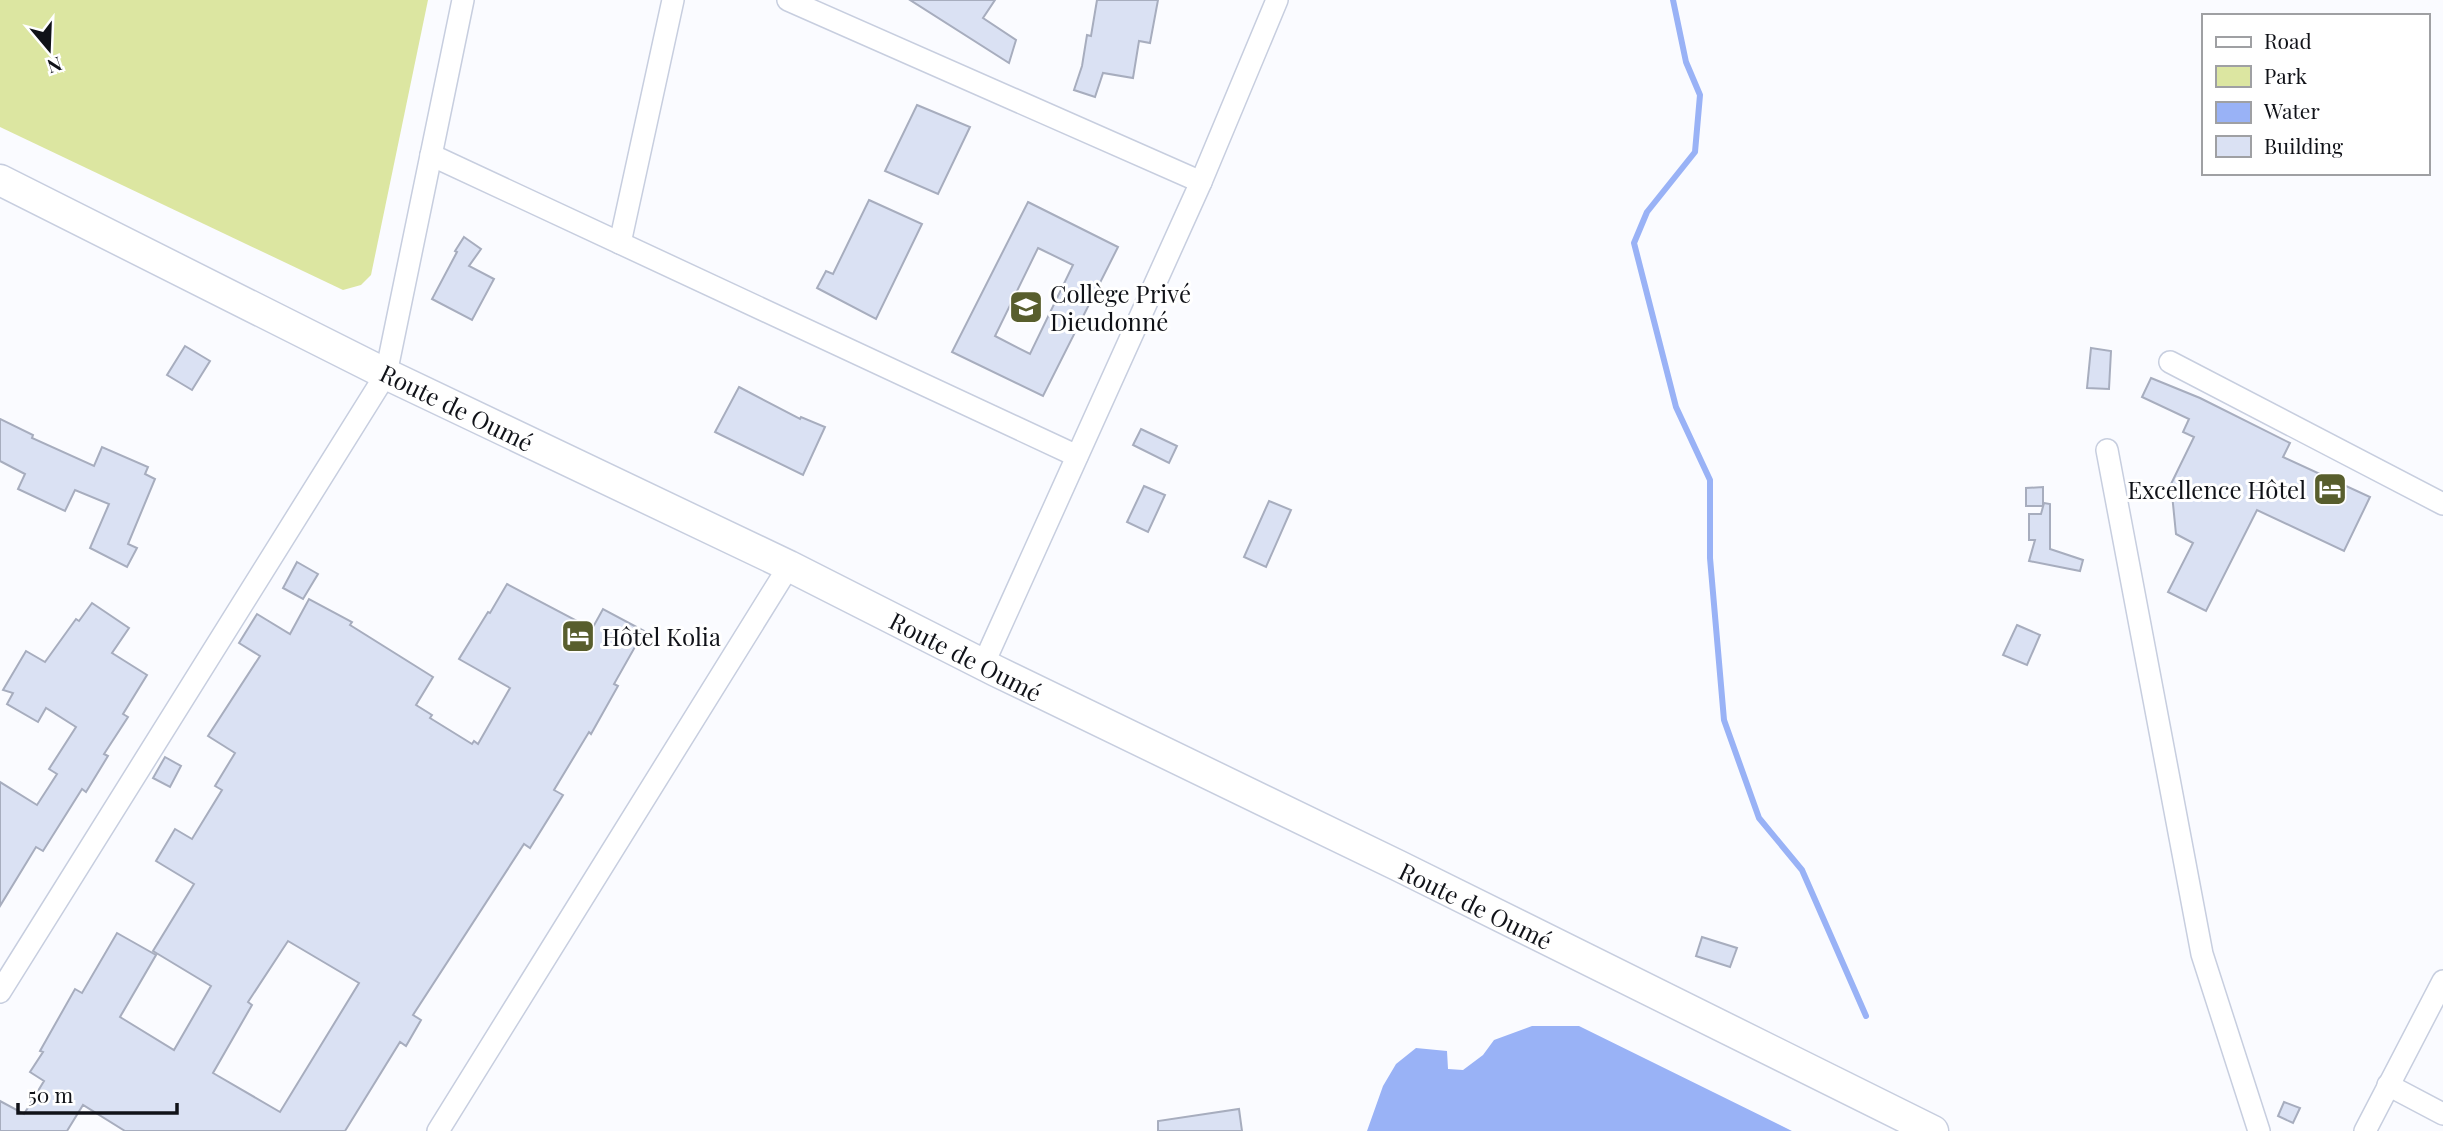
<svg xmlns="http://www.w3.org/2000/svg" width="2443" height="1131" font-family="'Playfair Display',serif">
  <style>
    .green { fill: #dce6a1 }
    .water { fill: #99b2f6 }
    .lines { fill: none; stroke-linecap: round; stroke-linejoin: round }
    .stream { stroke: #99b2f6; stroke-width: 6 }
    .building { fill: #dae1f3; stroke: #a7adbe; stroke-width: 2; fill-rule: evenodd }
    .street-casing { stroke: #c7cedf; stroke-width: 24 }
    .secondary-casing { stroke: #c7cedf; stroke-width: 33 }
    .street { stroke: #fff; stroke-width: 21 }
    .secondary { stroke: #fff; stroke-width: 30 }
    .labels { text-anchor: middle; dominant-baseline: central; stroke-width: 6; stroke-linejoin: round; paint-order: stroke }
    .poi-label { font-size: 24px; fill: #101218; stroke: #fff; text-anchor: start }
    .street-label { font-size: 24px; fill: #101218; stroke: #fff }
  </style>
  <rect width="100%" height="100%" fill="#fafbff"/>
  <!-- green -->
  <polygon class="green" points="0,0 428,0 371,275 361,285 343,290 0,127"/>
  <!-- water -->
  <polygon class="water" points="1532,1026 1579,1026 1792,1131 1367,1131 1383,1086 1396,1064 1416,1048 1447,1051 1448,1069 1463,1070 1483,1055 1494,1040"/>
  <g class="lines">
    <!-- stream -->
    <polyline class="stream" points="1673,0 1686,62 1700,95 1695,152 1647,212 1634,243 1676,407 1710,480 1710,558 1724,720 1759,818 1802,870 1866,1016"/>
  </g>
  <!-- building -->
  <g class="building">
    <polygon points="910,0 995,0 983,18 1016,40 1009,63"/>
    <polygon points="1097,0 1158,0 1150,43 1139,41 1133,78 1103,73 1095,97 1074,90 1082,66 1087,35 1091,36"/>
    <polygon points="917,105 970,127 938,194 885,171"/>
    <polygon points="869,200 922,224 876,319 817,288 826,271 833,274"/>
    <path d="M1028 202 1118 247 1043 396 952 352ZM1038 248 1073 265 1030 354 995 336Z"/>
    <polygon points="464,237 481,249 469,266 494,279 472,320 432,299 457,252 455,251"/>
    <polygon points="185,346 210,361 192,390 167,375"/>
    <polygon points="2091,348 2111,351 2109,389 2087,388"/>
    <polygon points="2151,378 2200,398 2290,443 2283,457 2370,497 2344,551 2257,510 2206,611 2168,592 2193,543 2176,534 2171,484 2194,437 2183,432 2189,419 2142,397"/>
    <polygon points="739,387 800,419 801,417 825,427 803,475 715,432"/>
    <polygon points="0,419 33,435 32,438 94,466 102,447 148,467 145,474 155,479 128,544 137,548 127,567 90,548 109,504 75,490 65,511 18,489 25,474 0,461"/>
    <polygon points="1141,429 1177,446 1169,463 1133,445"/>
    <polygon points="1144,486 1165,495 1148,532 1127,522"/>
    <polygon points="2043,487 2043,506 2026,506 2026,488"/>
    <polygon points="1269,501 1291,510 1266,567 1244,557"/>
    <polygon points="2044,503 2050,504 2050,549 2083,560 2080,571 2029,561 2035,540 2029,540 2029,514 2041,514"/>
    <polygon points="297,562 318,574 303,599 283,588"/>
    <path d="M507 584 592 629 603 609 644 631 614 684 618 686 591 734 589 732 554 790 563 795 530 848 524 844 413 1015 421 1020 406 1046 400 1042 345 1131H125L83 1105 67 1131H0V1101L24 1114 44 1081 30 1072 43 1052 40 1051 75 989 82 993 117 933 156 955 120 1017 174 1050 211 986 153 951 194 884 156 861 175 829 192 839 222 790 215 786 235 753 208 736 260 656 239 643 257 614 290 634 309 599 352 622 350 625 433 677 416 705 432 715 430 718 472 744 474 741 478 744 510 688 459 659 488 612 490 613ZM288 941 359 983 280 1112 213 1073 252 1005 248 1002Z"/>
    <polygon points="92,603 129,628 112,653 147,675 123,714 128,717 104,754 108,756 86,792 82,789 43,851 36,847 0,906 0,782 37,805 57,774 49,769 76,727 46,708 38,722 7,704 13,693 3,690 26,651 45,662 76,619 79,621"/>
    <polygon points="2017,625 2040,635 2027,665 2003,655"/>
    <polygon points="165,757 181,766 170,787 153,778"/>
    <polygon points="1702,937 1737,948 1730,967 1696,956"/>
    <polygon points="2284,1102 2300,1108 2293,1123 2278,1116"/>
    <polygon points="1239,1109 1242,1131 1158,1131 1158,1121"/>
  </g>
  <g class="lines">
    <!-- street casing -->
    <g class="street-casing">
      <g id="street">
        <polyline points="788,0 1201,182"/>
        <polyline points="431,155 1077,456"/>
        <polyline points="620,243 673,0"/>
        <polyline points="2170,362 2443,504"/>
        <polyline points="2107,450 2202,954 2259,1131"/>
        <polyline points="983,665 1201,182 1277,0"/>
        <polyline points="0,992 386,374 463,0"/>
        <polyline points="2388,1085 2443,1114"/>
        <polyline points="438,1131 789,566"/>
        <polyline points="2365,1131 2443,981"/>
      </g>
    </g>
    <!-- secondary casing -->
    <g class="secondary-casing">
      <polyline id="secondary" points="0,180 386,374 789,566 996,671 1399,866 1933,1131"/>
    </g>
    <!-- street -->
    <use href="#street" class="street"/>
    <!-- secondary -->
    <use href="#secondary" class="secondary"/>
  </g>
  <!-- icons -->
  <defs>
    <g id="school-square" transform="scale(1.75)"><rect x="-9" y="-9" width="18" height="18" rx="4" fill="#585e2d" stroke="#fff"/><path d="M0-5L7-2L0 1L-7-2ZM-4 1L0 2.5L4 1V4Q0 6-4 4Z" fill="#fff"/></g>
    <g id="hotel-square" transform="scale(1.75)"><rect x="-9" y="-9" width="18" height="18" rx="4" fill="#585e2d" stroke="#fff"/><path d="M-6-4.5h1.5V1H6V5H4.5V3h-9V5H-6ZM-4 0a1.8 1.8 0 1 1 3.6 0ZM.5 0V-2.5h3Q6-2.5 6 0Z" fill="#fff"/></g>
  </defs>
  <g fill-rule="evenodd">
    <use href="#school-square" x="1026" y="307"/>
    <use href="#hotel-square" x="2330" y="489"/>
    <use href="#hotel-square" x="578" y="636"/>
  </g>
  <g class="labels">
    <!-- poi labels -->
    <g class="poi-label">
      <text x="1050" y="293">Collège Privé<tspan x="1050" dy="28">Dieudonné</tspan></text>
      <text x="2306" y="489" text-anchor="end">Excellence Hôtel</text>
      <text x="602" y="636">Hôtel Kolia</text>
    </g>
    <!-- street labels -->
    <g class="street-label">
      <text transform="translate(457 407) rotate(26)">Route de Oumé</text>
      <text transform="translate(966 656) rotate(27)">Route de Oumé</text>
      <text transform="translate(1476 905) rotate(26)">Route de Oumé</text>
    </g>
  </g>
  <!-- legend -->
  <rect x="2202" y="14" width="228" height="161" fill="#ffffff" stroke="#9fa0a3" stroke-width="2"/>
  <rect x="2216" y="37" width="35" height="10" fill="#ffffff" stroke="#9fa0a3" stroke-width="2"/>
  <text x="2264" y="49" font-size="21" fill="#101218">Road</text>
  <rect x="2216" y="66" width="35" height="21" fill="#dce6a1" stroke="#9fa0a3" stroke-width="2"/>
  <text x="2264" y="84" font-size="21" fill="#101218">Park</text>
  <rect x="2216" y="102" width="35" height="21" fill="#99b2f6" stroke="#9fa0a3" stroke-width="2"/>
  <text x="2264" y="119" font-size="21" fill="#101218">Water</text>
  <rect x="2216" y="136" width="35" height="21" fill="#dae1f3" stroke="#9fa0a3" stroke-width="2"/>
  <text x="2264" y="154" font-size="21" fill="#101218">Building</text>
  <!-- north arrow -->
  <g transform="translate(49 49) rotate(161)" stroke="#ffffff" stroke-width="5" paint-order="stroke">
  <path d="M0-5L12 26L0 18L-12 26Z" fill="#101218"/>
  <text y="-10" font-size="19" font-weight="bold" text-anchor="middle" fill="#101218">N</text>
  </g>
  <!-- scale -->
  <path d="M18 1103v10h159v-10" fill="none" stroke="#101218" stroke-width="3.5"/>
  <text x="28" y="1103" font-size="21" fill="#101218" stroke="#ffffff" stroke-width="5" paint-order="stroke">50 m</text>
</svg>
